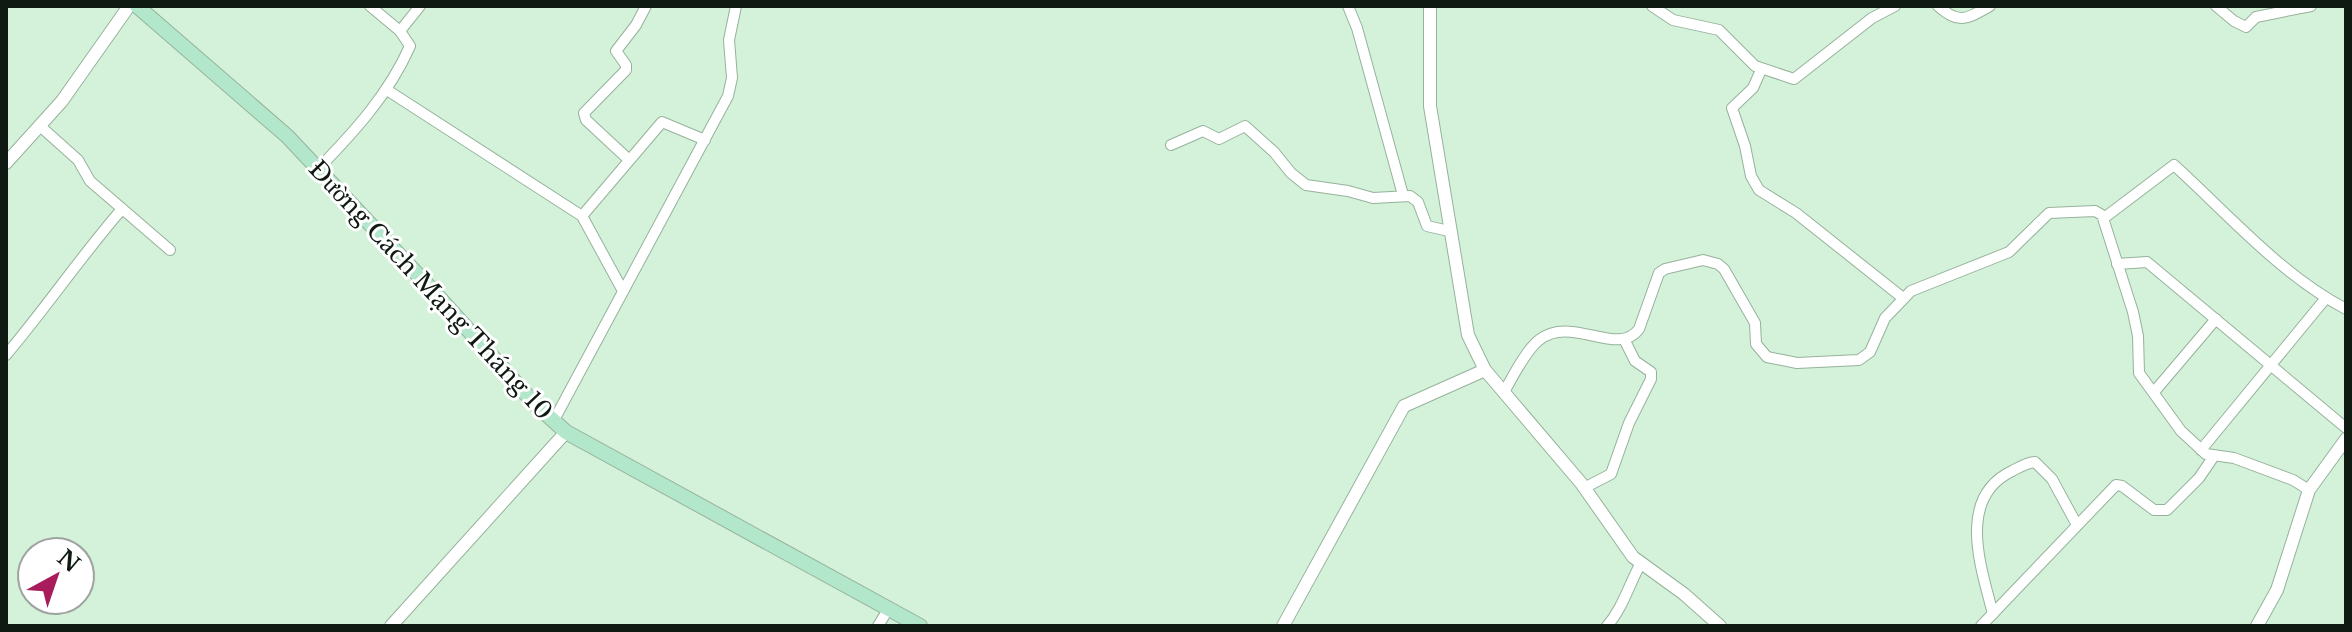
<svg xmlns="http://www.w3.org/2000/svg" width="2352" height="632" font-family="'Libre Baskerville',serif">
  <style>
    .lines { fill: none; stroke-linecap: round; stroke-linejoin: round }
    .minor-casing { stroke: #96b29b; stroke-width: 12 }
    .tertiary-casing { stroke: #96b29b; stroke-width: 14 }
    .secondary-casing { stroke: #96b29b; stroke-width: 16 }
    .minor { stroke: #fff; stroke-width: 10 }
    .tertiary { stroke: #fff; stroke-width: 12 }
    .secondary { stroke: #b3e7cb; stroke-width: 14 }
    .labels { text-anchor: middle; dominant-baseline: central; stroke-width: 6; stroke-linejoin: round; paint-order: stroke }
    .street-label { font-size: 24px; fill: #0f1a12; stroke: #fff }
  </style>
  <rect width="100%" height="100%" fill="#d4f1da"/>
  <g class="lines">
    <!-- minor casing -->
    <g class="minor-casing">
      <g id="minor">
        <polyline points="1348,6 1357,28 1403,195"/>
        <polyline points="1652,6 1673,20 1719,30 1755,66 1794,79 1872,18 1895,6"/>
        <path d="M1938 6C1959 25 1967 19 1990 6"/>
        <polyline points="2216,6 2234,21 2246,27 2256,17 2311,6"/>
        <polyline points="400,31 420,6"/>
        <polyline points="1761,70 1753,88 1732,108 1745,146 1751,176 1759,190 1796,213 1903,298"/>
        <polyline points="387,90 582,216 623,291"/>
        <polyline points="40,126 78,160 90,181 170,250"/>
        <polyline points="1171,145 1203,131 1219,139 1245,126 1274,152 1291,173 1306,185 1348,191 1373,198 1410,196 1418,202 1427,226 1449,231"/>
        <polyline points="628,159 586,120 584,113 626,70 626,65 616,51 636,25 646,6"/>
        <path d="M318 169C354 132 389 94 410 46L400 31 370 6"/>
        <polyline points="582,216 662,122 705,140"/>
        <path d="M2104 218 2174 165C2228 214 2281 275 2346 309"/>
        <polyline points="2117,264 2147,262 2346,428"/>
        <path d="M6 355C46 308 81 256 122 209"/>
        <path d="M1504 392C1512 378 1526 350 1539 340 1571 314 1618 358 1639 329L1659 273 1665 269 1703 260 1718 264 1724 269 1755 323 1756 344 1767 357 1797 363 1859 360 1870 352 1885 318 1911 291 2009 252 2049 213 2095 211 2102 215 2133 312 2138 336 2139 373 2181 431 2206 454 2234 458 2293 480 2309 490"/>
        <polyline points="2154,392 2216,319"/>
        <polyline points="553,422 728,96 732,78 729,40 736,6"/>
        <polyline points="2201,450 2326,298"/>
        <polyline points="1584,488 1611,474 1629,423 1651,379 1651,372 1635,361 1625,341"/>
        <path d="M1993 614C1981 567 1956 498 2012 471 2020 467 2026 463 2035 462L2052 479 2077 525"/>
        <polyline points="878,626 889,608"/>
        <path d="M1607 626C1623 608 1629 584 1641 563"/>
        <polyline points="1981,626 2116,485 2122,486 2154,510 2167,510 2199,478 2214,456"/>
      </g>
    </g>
    <!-- tertiary casing -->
    <g class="tertiary-casing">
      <g id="tertiary">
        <polyline points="1430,6 1430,106 1468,335 1485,370 1581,483 1633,557 1684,594 1720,626"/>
        <polyline points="6,163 62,101 129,6"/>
        <polyline points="391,626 566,432"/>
        <polyline points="1283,626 1404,406 1485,370"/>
        <polyline points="2257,626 2277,590 2309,490 2346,439"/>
      </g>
    </g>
    <!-- secondary casing -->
    <g class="secondary-casing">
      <polyline id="secondary" points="137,6 287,136 436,294 534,403 566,432 920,626"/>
    </g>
    <!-- minor -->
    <use href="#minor" class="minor"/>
    <!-- tertiary -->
    <use href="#tertiary" class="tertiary"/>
    <!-- secondary -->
    <use href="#secondary" class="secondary"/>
  </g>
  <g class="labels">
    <!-- street labels -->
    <g class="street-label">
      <text transform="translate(431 290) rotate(47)">Đường Cách Mạng Tháng 10</text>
    </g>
  </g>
  <!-- border -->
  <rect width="2352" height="632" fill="none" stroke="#0f1a12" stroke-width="16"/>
  <!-- north arrow -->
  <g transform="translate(56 576) rotate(40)"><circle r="38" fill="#ffffff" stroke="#9fa3a0" stroke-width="2"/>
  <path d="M0-6L14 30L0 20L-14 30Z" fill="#a91c5b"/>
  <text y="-12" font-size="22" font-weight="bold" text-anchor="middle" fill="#0f1a12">N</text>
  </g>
</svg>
